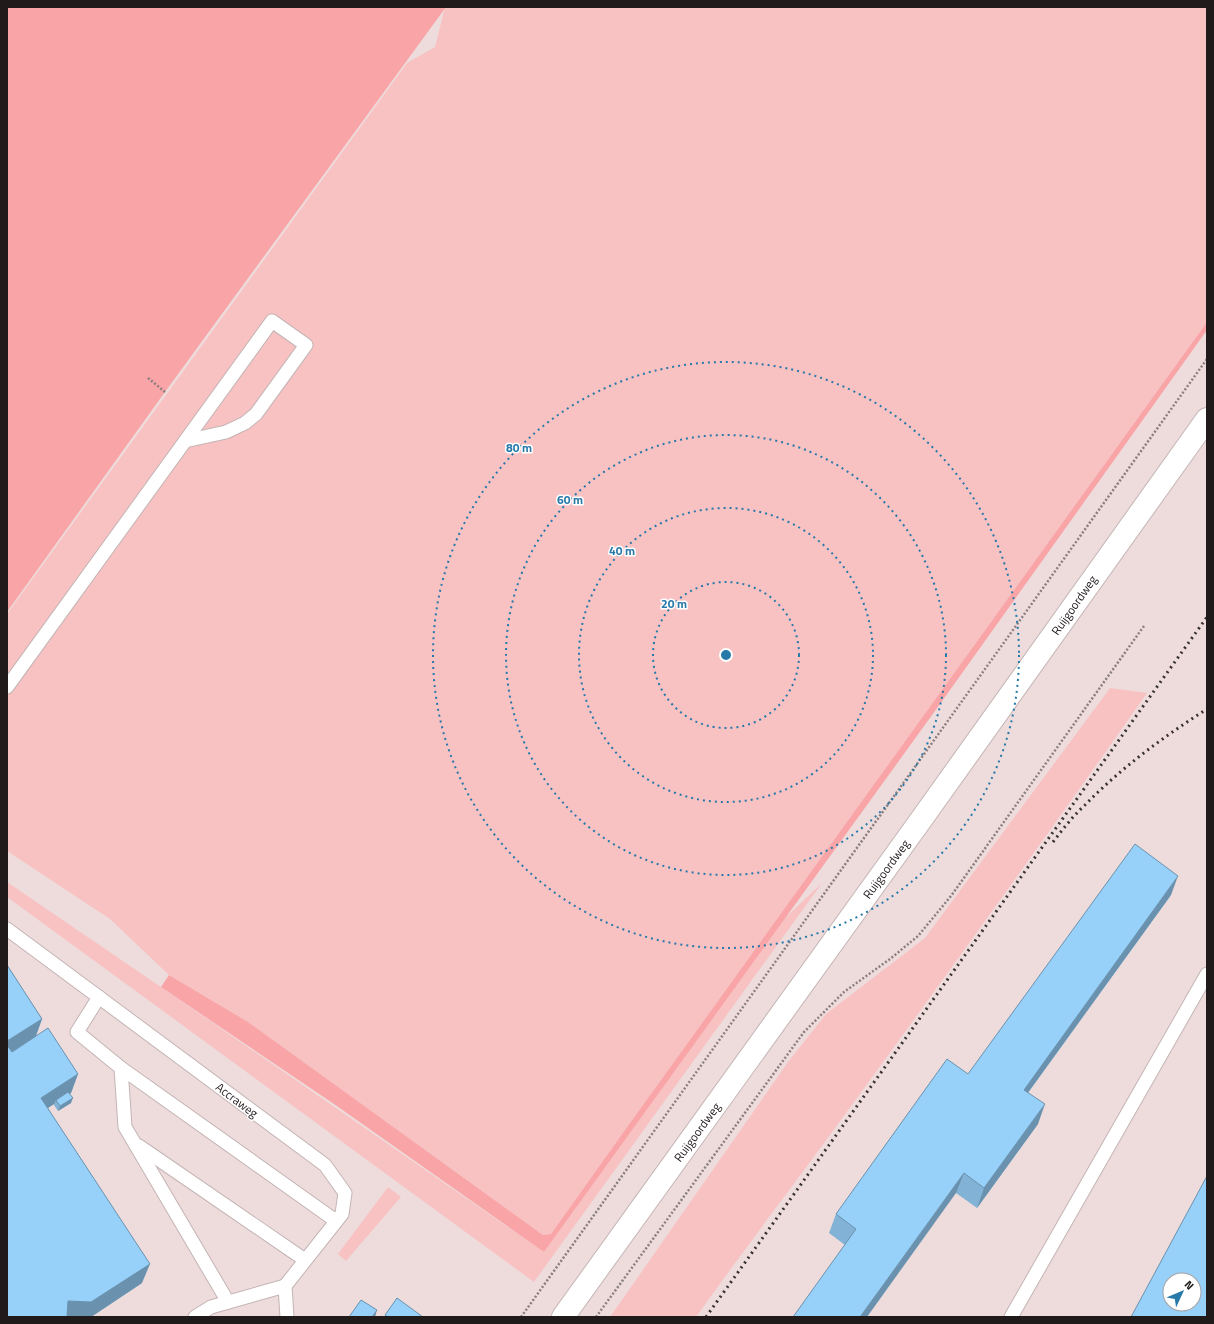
<svg xmlns="http://www.w3.org/2000/svg" width="1214" height="1324" font-family="'Titillium Web',sans-serif">
  <style>
    .green { fill: #f8c2c3 }
    .water { fill: #f9a4a6 }
    .lines { fill: none; stroke-linecap: round; stroke-linejoin: round }
    .lane-casing { stroke: #c5b4b4; stroke-width: 15 }
    .street-casing { stroke: #c5b4b4; stroke-width: 24 }
    .path { stroke: #8a7e7e; stroke-width: 2.5; stroke-dasharray: 2 2; stroke-linecap: butt }
    .lane { stroke: #fff; stroke-width: 13 }
    .street { stroke: #fff; stroke-width: 22 }
    .rail { stroke: #383131; stroke-width: 3; stroke-dasharray: 2 4; stroke-linecap: butt }
    .wall { fill: #82b3d6 }
    .shaded-wall { fill: #6a92ae }
    .building { fill: #97d0f9; stroke: #6a92ae; fill-rule: evenodd }
    .ring { fill: none; stroke: #2779aa; stroke-width: 2; stroke-dasharray: 2 4 }
    .labels { text-anchor: middle; dominant-baseline: central; stroke-width: 3; stroke-linejoin: round; paint-order: stroke }
    .street-label { font-size: 12px; fill: #201a1a; stroke: #fff }
    .centre { fill: #2779aa; stroke: #fff; stroke-width: 2 }
    .ring-label { font-size: 12px; text-anchor: middle; font-weight: bold; fill: #2779aa; stroke: #fff; stroke-width: 3; stroke-linejoin: round; paint-order: stroke }
  </style>
  <rect width="100%" height="100%" fill="#eedcdc"/>
  <!-- green -->
  <g class="green">
    <polygon points="445,7 1207,7 1207,322 625,1130 551,1234 543,1235 248,1022 169,975 110,919 7,851 7,614 407,63 435,47"/>
    <path d="M1110 688 1147 693C1051 830 953 966 854 1102 802 1174 748 1244 696 1317H610L788 1062 826 1014 925 938Z"/>
    <polygon points="7,882 161,987 544,1252 785,918 822,883 534,1282 7,897"/>
    <polygon points="388,1187 401,1197 346,1261 338,1254"/>
  </g>
  <!-- water -->
  <g class="water">
    <polygon points="7,7 446,7 165,392 7,612"/>
    <polygon points="1207,322 1207,330 940,704 544,1252 334,1104 161,987 169,975 248,1022 543,1235 551,1234 625,1130"/>
  </g>
  <g class="lines">
    <!-- lane casing -->
    <g class="lane-casing">
      <g id="lane">
        <polyline points="7,687 272,321 306,345 256,414 245,423 226,432 185,441"/>
        <polyline points="7,929 325,1165 345,1193 342,1214 285,1286 287,1317"/>
        <polyline points="99,997 77,1032 121,1068 125,1127 228,1302"/>
        <polyline points="121,1068 336,1221"/>
        <polyline points="139,1146 305,1260"/>
        <polyline points="195,1317 211,1307 285,1286"/>
        <polyline points="1011,1317 1207,974"/>
      </g>
    </g>
    <!-- street casing -->
    <g class="street-casing">
      <polyline id="street" points="563,1317 923,817 1207,419"/>
    </g>
    <!-- path -->
    <g class="path">
      <polyline points="148,378 165,392"/>
      <polyline points="521,1317 1207,359"/>
      <polyline points="596,1317 804,1032 844,992 890,959 918,936 951,896 1144,626"/>
    </g>
    <!-- lane -->
    <use href="#lane" class="lane"/>
    <!-- street -->
    <use href="#street" class="street"/>
    <!-- rail -->
    <g class="rail">
      <path d="M1053 842C1063 829 1073 816 1085 805 1121 768 1163 737 1207 709"/>
      <polyline points="706,1317 1207,617"/>
    </g>
  </g>
  <!-- wall -->
  <g class="wall">
    <polygon points="1171,895 1028,1093 1038,1124 977,1208 956,1193 845,1245 829,1233 836,1214 968,1074"/>
    <polygon points="7,965 42,1019 36,1036 78,1074 71,1093 70,1094 71,1103 58,1111 54,1105 54,1104 48,1108 142,1283 91,1317"/>
  </g>
  <!-- shaded-wall -->
  <g class="shaded-wall">
    <polygon points="1178,876 1171,895 1016,1109 1024,1090"/>
    <polygon points="42,1019 35,1038 7,1056 7,1041"/>
    <polygon points="78,1074 71,1093 57,1102 56,1100 54,1104 34,1117 41,1098"/>
    <polygon points="73,1098 71,1103 58,1111 60,1106"/>
    <polygon points="1045,1104 1038,1124 977,1208 984,1188"/>
    <polygon points="964,1173 956,1193 867,1317 860,1317"/>
    <polygon points="150,1264 142,1283 91,1317 62,1317 68,1301"/>
    <polygon points="377,1310 375,1317 372,1317"/>
  </g>
  <!-- building -->
  <g class="building">
    <polygon points="1135,844 1178,876 1024,1090 1045,1104 984,1188 964,1173 860,1317 793,1317 856,1229 836,1214 947,1059 968,1074"/>
    <polygon points="7,965 42,1019 7,1041"/>
    <polygon points="48,1028 78,1074 41,1098 150,1264 91,1302 68,1301 67,1317 7,1317 7,1045 12,1052"/>
    <polygon points="68,1092 73,1098 60,1106 56,1100"/>
    <path d="M1207 1176V1317H1131ZM1170 1280H1194V1304H1170Z"/>
    <polygon points="397,1298 423,1317 388,1317 385,1315"/>
    <polygon points="361,1300 377,1310 372,1317 349,1317"/>
  </g>
  <!-- distance rings -->
  <g class="ring">
    <circle cx="726" cy="655" r="73"/>
    <circle cx="726" cy="655" r="147"/>
    <circle cx="726" cy="655" r="220"/>
    <circle cx="726" cy="655" r="293"/>
  </g>
  <g class="labels">
    <!-- street labels -->
    <g class="street-label">
      <text transform="translate(1074 605) rotate(-55)">Ruijgoordweg</text>
      <text transform="translate(886 869) rotate(-54)">Ruijgoordweg</text>
      <text transform="translate(237 1100) rotate(37)">Accraweg</text>
      <text transform="translate(697 1132) rotate(-54)">Ruijgoordweg</text>
    </g>
  </g>
  <circle cx="726" cy="655" r="6" class="centre"/>
  <g class="ring-label">
    <text x="519" y="452">80 m</text>
    <text x="570" y="504">60 m</text>
    <text x="622" y="555">40 m</text>
    <text x="674" y="608">20 m</text>
  </g>
  <!-- border -->
  <rect width="1214" height="1324" fill="none" stroke="#201a1a" stroke-width="16"/>
  <!-- north arrow -->
  <g transform="translate(1182 1292) rotate(46)"><circle r="19" fill="#ffffff" stroke="#a6a3a3"/>
  <path d="M0-3L7 15L0 10L-7 15Z" fill="#2779aa"/>
  <text y="-6" font-size="11" font-weight="bold" text-anchor="middle" fill="#201a1a">N</text>
  </g>
</svg>
